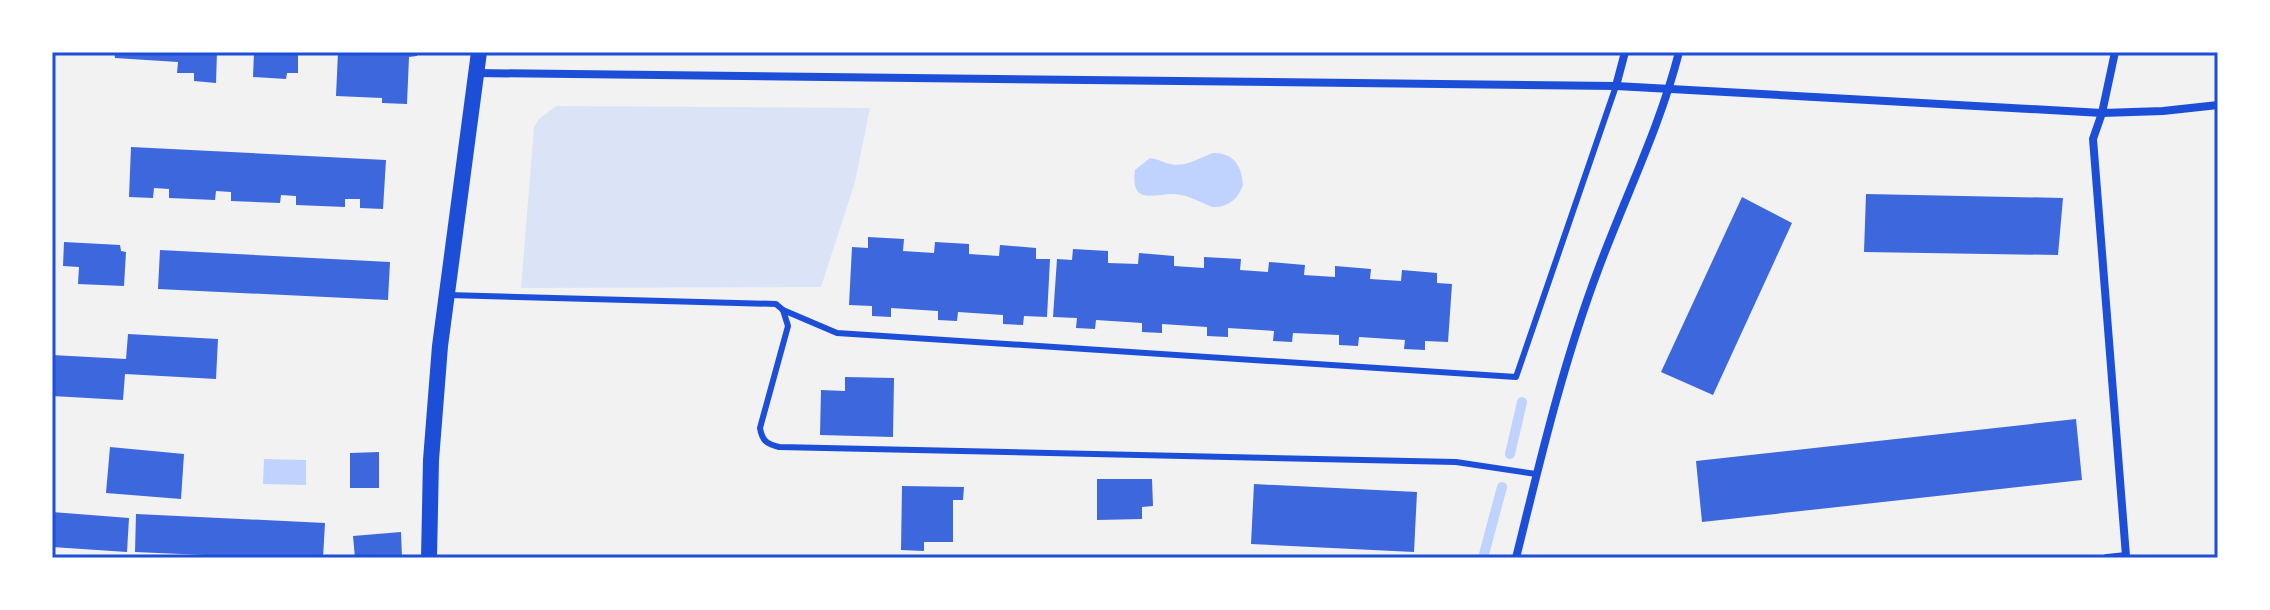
<svg xmlns="http://www.w3.org/2000/svg" width="2270" height="610" font-family="Barlow,sans-serif">
  <style>
    .green { fill: #dbe4f7 }
    .water { fill: #bfd3fe }
    .lines { fill: none; stroke-linecap: round; stroke-linejoin: round }
    .stream { stroke: #bfd3fe; stroke-width: 10 }
    .building { fill: #3d67dc }
    .service { stroke: #1d4ed8; stroke-width: 6 }
    .minor { stroke: #1d4ed8; stroke-width: 8 }
    .secondary { stroke: #1d4ed8; stroke-width: 16 }
    .neatline { fill: none; stroke: #1d4ed8; stroke-width: 3 }
  </style>
  <rect width="100%" height="100%" fill="#f2f2f2"/>
  <!-- green -->
  <polygon class="green" points="556,106 870,108 855,182 821,287 521,288 534,127 539,119"/>
  <!-- water -->
  <g class="water">
    <path d="M1213 153C1233 152 1242 166 1243 185 1238 199 1228 208 1212 207 1200 202 1188 195 1175 194 1155 193 1130 207 1135 170L1150 158C1159 159 1163 163 1171 164 1184 168 1201 157 1213 153Z"/>
    <polygon points="264,459 306,460 306,485 263,484"/>
  </g>
  <g class="lines">
    <!-- stream -->
    <g class="stream">
      <polyline points="1510,454 1522,402"/>
      <polyline points="1483,558 1502,487"/>
    </g>
  </g>
  <!-- building -->
  <g class="building">
    <polygon points="114,52 217,52 216,83 194,81 194,73 177,73 178,62 115,58"/>
    <polygon points="254,52 298,52 298,73 287,73 286,79 253,77"/>
    <polygon points="338,52 417,52 417,56 409,57 407,104 382,103 382,98 336,96"/>
    <polygon points="131,147 386,160 383,209 360,208 360,199 345,199 345,207 296,205 296,196 281,195 280,203 231,201 231,192 216,191 215,200 169,198 169,189 154,188 153,198 129,197"/>
    <polygon points="1866,194 2063,198 2058,255 1864,252"/>
    <polygon points="1742,197 1792,223 1713,395 1661,372"/>
    <polygon points="868,237 904,239 903,251 934,253 935,242 969,244 969,254 999,256 1000,245 1036,248 1036,259 1050,259 1047,317 1024,316 1023,325 1003,324 1003,315 958,312 957,321 938,320 938,311 891,308 891,317 872,316 872,306 849,305 852,247 868,248"/>
    <polygon points="64,242 120,245 121,251 126,252 124,286 78,284 79,267 63,266"/>
    <polygon points="1073,249 1108,251 1108,263 1138,264 1139,253 1174,256 1174,266 1204,268 1204,257 1241,259 1240,270 1268,272 1269,262 1305,265 1304,275 1335,277 1335,266 1371,269 1370,279 1401,281 1402,270 1437,273 1437,283 1452,284 1448,342 1425,341 1425,350 1404,349 1405,340 1359,337 1358,346 1339,345 1339,335 1293,333 1292,342 1273,341 1274,331 1228,328 1228,337 1207,336 1207,327 1162,324 1162,333 1142,332 1142,323 1096,320 1095,329 1076,328 1077,318 1053,317 1057,259 1072,260"/>
    <polygon points="160,250 390,262 388,300 158,289"/>
    <polygon points="128,334 218,339 216,379 125,374 123,400 52,396 52,355 126,359"/>
    <polygon points="845,377 894,378 893,437 820,435 821,390 845,391"/>
    <polygon points="2076,419 2082,480 1702,522 1696,461"/>
    <polygon points="110,447 184,454 181,499 106,493"/>
    <polygon points="379,452 379,488 350,488 350,453"/>
    <polygon points="1097,479 1152,479 1153,506 1142,507 1142,519 1097,520"/>
    <polygon points="1254,484 1417,492 1414,552 1251,544"/>
    <polygon points="902,486 964,487 963,500 953,500 953,542 924,542 924,551 901,550"/>
    <polygon points="52,512 129,518 127,552 52,547"/>
    <polygon points="136,514 325,523 323,558 271,558 135,552"/>
    <polygon points="401,532 402,558 355,558 353,536"/>
  </g>
  <g class="lines">
    <!-- service -->
    <g class="service">
      <path d="M448 295 776 304 783 310 788 326 760 428C762 441 767 444 779 447L1456 462 1536 474"/>
      <polyline points="783,310 837,333 1516,377 1616,86"/>
    </g>
    <!-- minor -->
    <g class="minor">
      <polyline points="476,73 1616,86 2102,113 2163,111 2218,105"/>
      <polyline points="1616,86 1625,52"/>
      <path d="M1516 558C1540 461 1563 363 1598 270 1625 197 1660 127 1679 52"/>
      <polyline points="2107,558 2126,556 2093,139 2102,113 2115,52"/>
    </g>
    <!-- secondary -->
    <polyline class="secondary" points="429,558 431,460 440,346 479,52"/>
  </g>
  <!-- border -->
  <rect width="2270" height="610" fill="none" stroke="#ffffff" stroke-width="108"/>
  <rect x="54" y="54" width="2162" height="502" class="neatline"/>
</svg>
